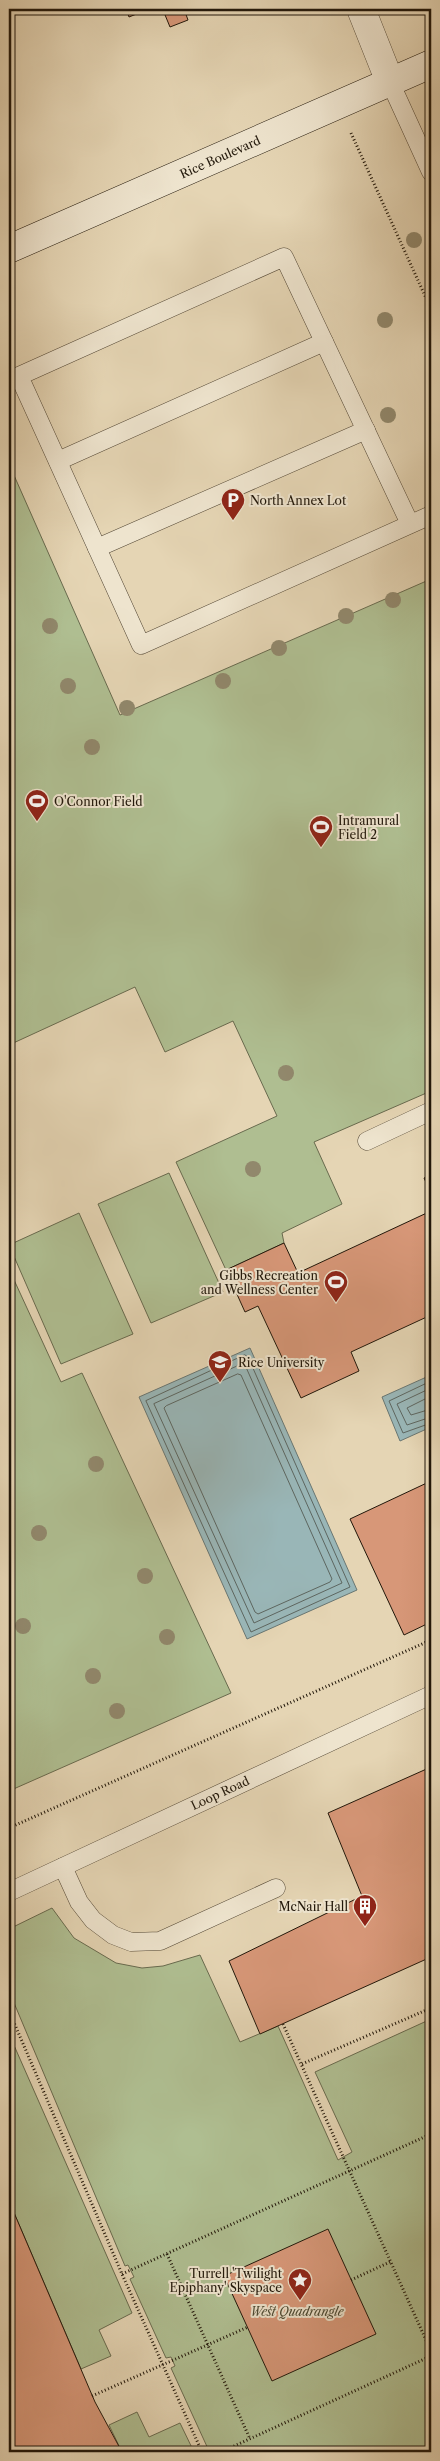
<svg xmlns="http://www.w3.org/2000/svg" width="440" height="2461" font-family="'Libre Caslon Text',serif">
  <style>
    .green { fill: #afbe91; stroke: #686a4e }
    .water { fill: #99b6b7; stroke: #697672 }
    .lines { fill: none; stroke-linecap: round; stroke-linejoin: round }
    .shore { stroke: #5d6660; stroke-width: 1 }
    .building { fill: #d79778; stroke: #21170a }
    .service-casing { stroke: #524634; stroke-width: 19 }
    .minor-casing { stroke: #524634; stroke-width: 29 }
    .secondary-casing { stroke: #21170a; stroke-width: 29 }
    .path { stroke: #21170a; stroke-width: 3; stroke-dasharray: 1 2.5; stroke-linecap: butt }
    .service { stroke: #eee4ce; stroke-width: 18 }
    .minor { stroke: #eee4ce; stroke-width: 28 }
    .secondary { stroke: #eee4ce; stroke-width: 28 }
    .tree { fill: #91886c }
    .labels { text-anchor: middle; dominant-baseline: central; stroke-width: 4; stroke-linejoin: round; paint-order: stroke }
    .street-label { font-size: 12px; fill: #21170a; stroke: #eee4ce }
    .poi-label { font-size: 12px; fill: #21170a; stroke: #eee4ce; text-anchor: start }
    .park-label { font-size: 12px; font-style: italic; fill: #4c4932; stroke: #eee4ce }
  </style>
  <rect width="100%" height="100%" fill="#e5d5b4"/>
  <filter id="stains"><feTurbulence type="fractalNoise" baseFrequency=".004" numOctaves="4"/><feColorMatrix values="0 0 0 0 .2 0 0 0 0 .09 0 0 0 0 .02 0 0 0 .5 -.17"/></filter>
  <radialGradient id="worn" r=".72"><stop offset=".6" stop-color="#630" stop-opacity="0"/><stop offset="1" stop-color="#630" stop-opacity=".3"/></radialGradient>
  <!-- green -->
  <g class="green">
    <polygon points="9,464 120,715 431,579 431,1091 314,1142 342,1204 282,1233 284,1243 226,1270 176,1162 277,1116 233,1021 165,1052 135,987 9,1045"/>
    <polygon points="169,1173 223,1292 151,1323 98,1204"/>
    <polygon points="79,1213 133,1334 61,1364 9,1245"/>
    <polygon points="9,1269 61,1382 82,1373 231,1693 9,1791"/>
    <polygon points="52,1908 74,1938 116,1963 142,1968 163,1966 200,1955 240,2042 278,2026 338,2160 352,2152 315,2072 431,2019 431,2452 215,2452 213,2449 209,2451 171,2368 175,2366 171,2357 166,2358 130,2279 134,2277 128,2265 125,2266 9,1991 9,1929"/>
    <polygon points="9,2034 132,2313 99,2330 111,2356 81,2369 9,2201"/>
    <polygon points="137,2412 149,2437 180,2423 194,2452 122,2452 109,2425"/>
  </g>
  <!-- water -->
  <g class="water">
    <polygon points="250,1348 357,1590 247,1639 139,1397"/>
    <polygon points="431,1375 431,1427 400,1441 382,1397"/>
  </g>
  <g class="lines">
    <!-- shore -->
    <g class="shore">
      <polygon points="245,1355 248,1357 350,1587 251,1632 146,1401"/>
      <polygon points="242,1364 245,1365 342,1583 254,1623 154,1404"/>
      <polygon points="238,1374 241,1375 332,1579 330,1582 258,1614 255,1612 164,1408 166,1406"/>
      <polyline points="431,1381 389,1401 403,1433 431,1423"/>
      <polyline points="431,1388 397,1404 407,1425 431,1417"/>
      <polyline points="431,1396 407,1408 411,1415 431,1409"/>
    </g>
  </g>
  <!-- building -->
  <g class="building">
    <polygon points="126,9 149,9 129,17"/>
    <polygon points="158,9 184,9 188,20 170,27 163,10 159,12"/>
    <polygon points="431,1175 431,1193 424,1178"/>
    <polygon points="431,1211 431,1315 351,1352 359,1371 301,1398 258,1306 245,1312 226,1270 284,1243 298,1273"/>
    <polygon points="431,1481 431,1622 404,1635 350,1519"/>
    <polygon points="431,1767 431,1957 260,2034 229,1961 362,1896 328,1813"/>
    <polygon points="9,2201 95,2402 122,2452 9,2452"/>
    <polygon points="328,2229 376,2334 272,2381 224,2276"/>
  </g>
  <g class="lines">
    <!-- service casing -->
    <g class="service-casing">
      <g id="service">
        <polyline points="390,82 431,172"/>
        <polyline points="58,461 324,342"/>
        <polyline points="410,524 284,257 19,376 141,645 431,515"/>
        <polyline points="97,548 366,430"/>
        <polyline points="367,1141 431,1111"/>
        <polyline points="63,1867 79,1902 93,1920 113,1935 131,1942 160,1941 276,1888"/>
        <polyline points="9,1892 431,1695"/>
      </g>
    </g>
    <!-- minor casing -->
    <g class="minor-casing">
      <polyline id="minor" points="361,9 390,82"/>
    </g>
    <!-- secondary casing -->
    <g class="secondary-casing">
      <polyline id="secondary" points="9,249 431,64"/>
    </g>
    <!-- path -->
    <g class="path">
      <polyline points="351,133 431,309"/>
      <polyline points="9,1828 431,1640"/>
      <polyline points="9,2011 122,2274 202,2452"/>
      <polyline points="283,2024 431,2351"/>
      <polyline points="302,2064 431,2008"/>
      <polyline points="167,2254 250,2439"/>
      <polyline points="122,2274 431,2134"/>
      <polyline points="351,2280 392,2261"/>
      <polyline points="92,2396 248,2327"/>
      <polyline points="221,2452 431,2356"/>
    </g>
    <!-- service -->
    <use href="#service" class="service"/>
    <!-- minor -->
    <use href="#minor" class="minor"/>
    <!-- secondary -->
    <use href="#secondary" class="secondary"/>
  </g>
  <!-- trees -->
  <g class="tree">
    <circle cx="414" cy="240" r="8"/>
    <circle cx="385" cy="320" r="8"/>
    <circle cx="388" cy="415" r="8"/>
    <circle cx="393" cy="600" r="8"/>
    <circle cx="346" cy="616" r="8"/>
    <circle cx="50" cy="626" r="8"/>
    <circle cx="279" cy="648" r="8"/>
    <circle cx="223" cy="681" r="8"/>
    <circle cx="68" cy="686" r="8"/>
    <circle cx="127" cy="708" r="8"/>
    <circle cx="92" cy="747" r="8"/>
    <circle cx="286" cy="1073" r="8"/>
    <circle cx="253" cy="1169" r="8"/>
    <circle cx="96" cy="1464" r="8"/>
    <circle cx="39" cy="1533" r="8"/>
    <circle cx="145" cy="1576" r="8"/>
    <circle cx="23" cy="1626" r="8"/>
    <circle cx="167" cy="1637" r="8"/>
    <circle cx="93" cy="1676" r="8"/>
    <circle cx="117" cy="1711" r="8"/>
  </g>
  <!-- icons -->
  <defs>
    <g id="parking-pin" transform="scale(1.25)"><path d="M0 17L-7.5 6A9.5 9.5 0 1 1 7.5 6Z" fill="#8f2418" stroke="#eee4ce"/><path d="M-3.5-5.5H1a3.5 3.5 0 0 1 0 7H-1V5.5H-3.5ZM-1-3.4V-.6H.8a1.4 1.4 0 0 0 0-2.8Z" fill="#fff"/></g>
    <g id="stadium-pin" transform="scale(1.25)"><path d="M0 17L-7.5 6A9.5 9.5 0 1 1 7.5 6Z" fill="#8f2418" stroke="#eee4ce"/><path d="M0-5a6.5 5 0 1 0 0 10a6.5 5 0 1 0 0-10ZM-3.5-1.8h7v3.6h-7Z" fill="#fff"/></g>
    <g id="university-pin" transform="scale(1.25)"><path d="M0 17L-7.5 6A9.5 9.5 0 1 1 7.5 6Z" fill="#8f2418" stroke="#eee4ce"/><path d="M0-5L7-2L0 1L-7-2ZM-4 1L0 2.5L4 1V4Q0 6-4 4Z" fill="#fff"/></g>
    <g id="building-pin" transform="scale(1.25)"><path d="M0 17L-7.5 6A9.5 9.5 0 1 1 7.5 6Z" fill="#8f2418" stroke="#eee4ce"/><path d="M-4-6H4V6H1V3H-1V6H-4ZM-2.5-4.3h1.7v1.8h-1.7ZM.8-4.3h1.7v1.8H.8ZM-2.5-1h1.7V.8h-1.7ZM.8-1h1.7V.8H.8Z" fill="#fff"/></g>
    <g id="sight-pin" transform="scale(1.25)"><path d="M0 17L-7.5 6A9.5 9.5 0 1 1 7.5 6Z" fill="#8f2418" stroke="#eee4ce"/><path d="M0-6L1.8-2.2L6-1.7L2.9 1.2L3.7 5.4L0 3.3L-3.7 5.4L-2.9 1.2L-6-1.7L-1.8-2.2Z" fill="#fff"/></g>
  </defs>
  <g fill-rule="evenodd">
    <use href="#parking-pin" x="233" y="500"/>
    <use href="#stadium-pin" x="37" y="801"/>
    <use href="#stadium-pin" x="321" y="827"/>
    <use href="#stadium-pin" x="336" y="1282"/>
    <use href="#university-pin" x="220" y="1362"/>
    <use href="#building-pin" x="365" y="1906"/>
    <use href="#sight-pin" x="300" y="2280"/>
  </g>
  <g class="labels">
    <!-- street labels -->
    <g class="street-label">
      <text transform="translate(220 157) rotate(-24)">Rice Boulevard</text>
      <text transform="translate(220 1793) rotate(-25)">Loop Road</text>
    </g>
    <!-- poi labels -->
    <g class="poi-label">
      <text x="250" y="500">North Annex Lot</text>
      <text x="54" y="801">O'Connor Field</text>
      <text x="338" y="820">Intramural<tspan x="338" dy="14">Field 2</tspan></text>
      <text x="318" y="1275" text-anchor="end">Gibbs Recreation<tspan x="318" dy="14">and Wellness Center</tspan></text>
      <text x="238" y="1362">Rice University</text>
      <text x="348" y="1906" text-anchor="end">McNair Hall</text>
      <text x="282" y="2273" text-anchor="end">Turrell 'Twilight<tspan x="282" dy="14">Epiphany' Skyspace</tspan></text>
    </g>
    <!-- park labels -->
    <g class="park-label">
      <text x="297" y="2311">West Quadrangle</text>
    </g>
  </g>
  <!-- margin -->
  <rect width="440" height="2461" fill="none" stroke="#e5d5b4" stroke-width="30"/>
  <rect x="10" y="10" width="420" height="2441" fill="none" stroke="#21170a" stroke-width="2.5"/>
  <rect x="15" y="15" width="410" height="2431" fill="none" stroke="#21170a"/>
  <rect width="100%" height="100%" filter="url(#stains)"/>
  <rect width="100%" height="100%" fill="url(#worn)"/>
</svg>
